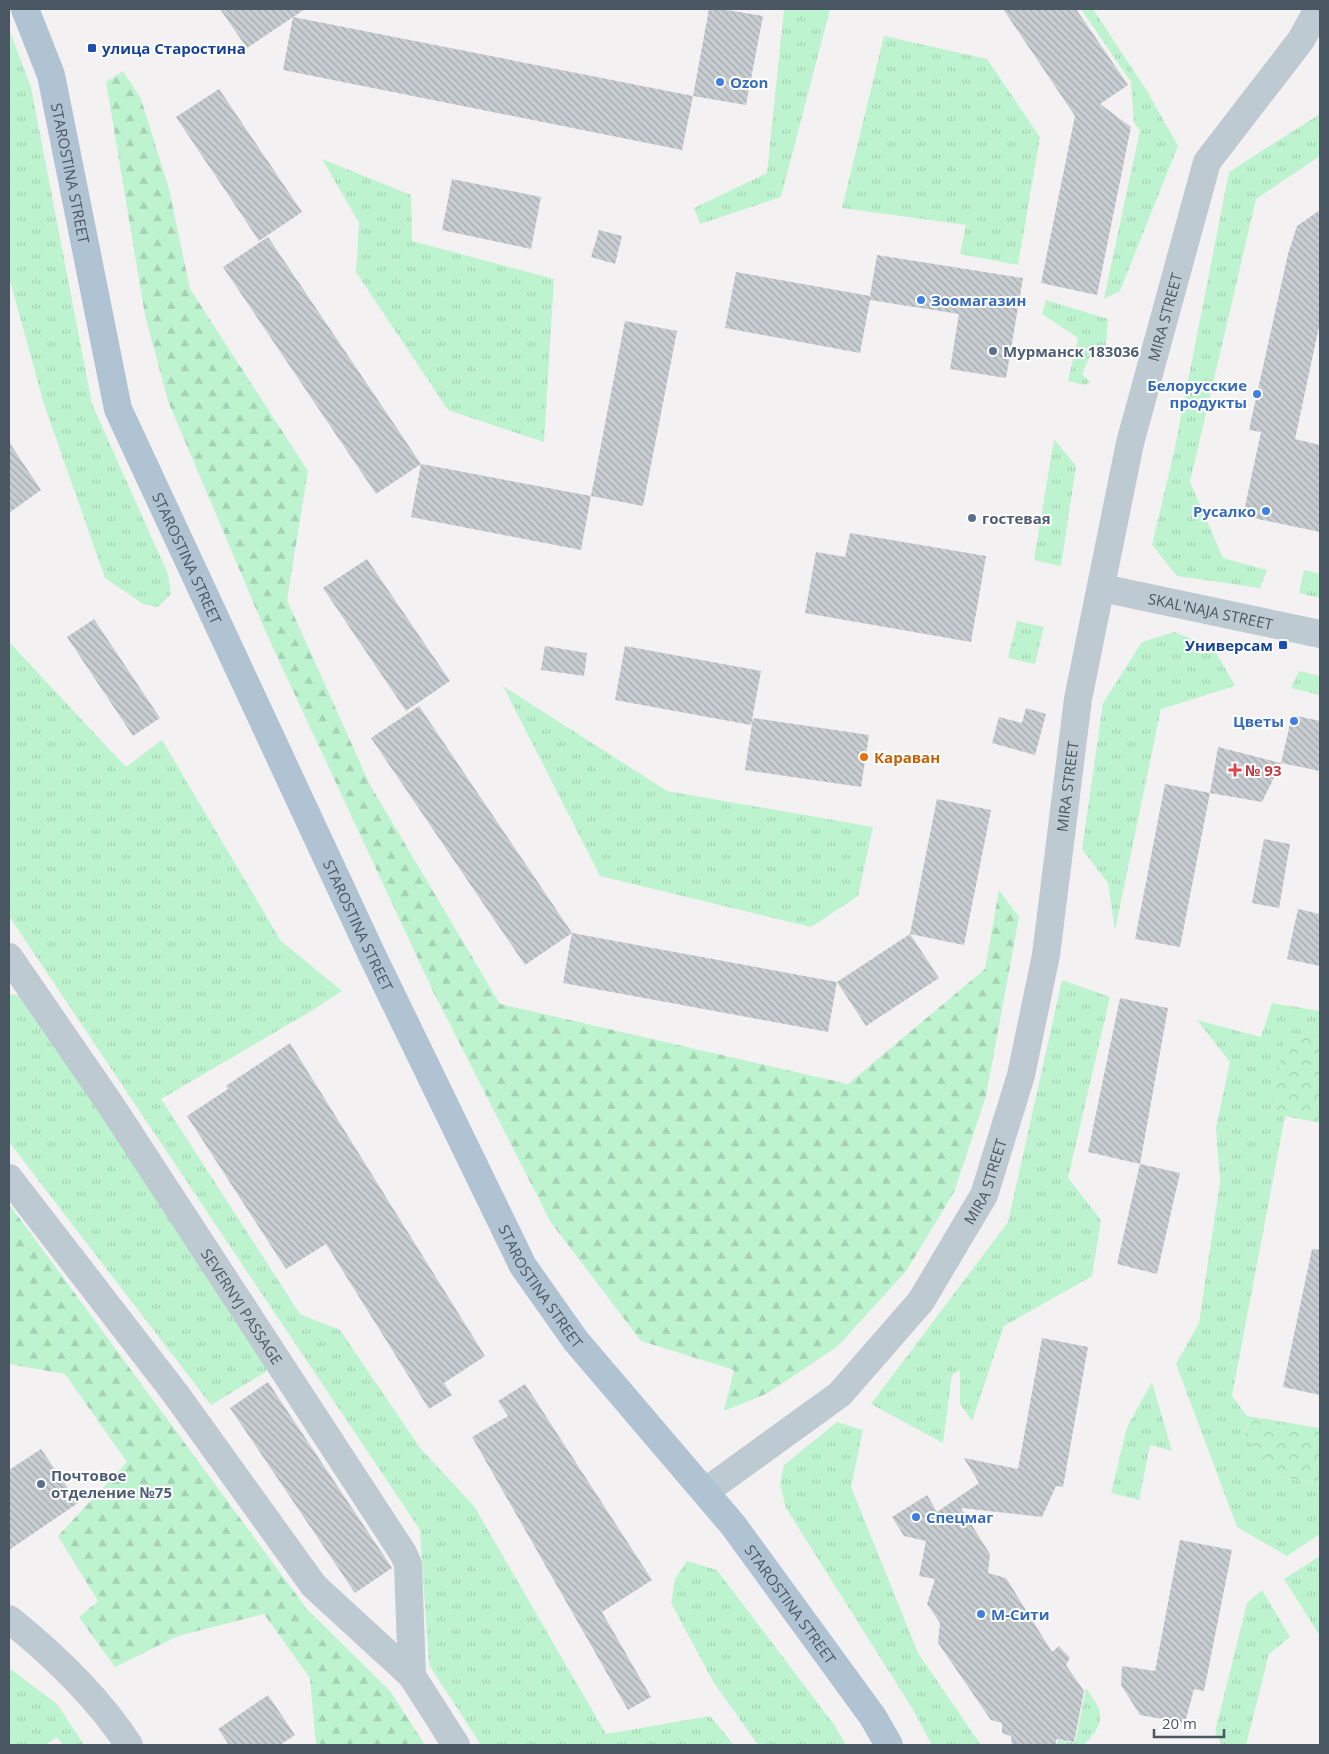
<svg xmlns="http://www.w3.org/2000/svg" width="1329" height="1754" font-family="'Open Sans',sans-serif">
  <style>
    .grass { fill: url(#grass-tufts) }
    .forest { fill: url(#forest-firs) }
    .park { fill: url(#park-crowns) }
    .building { fill: url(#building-back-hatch) }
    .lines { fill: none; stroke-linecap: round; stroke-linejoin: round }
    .minor { stroke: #becad2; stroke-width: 28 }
    .major { stroke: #b0c3d2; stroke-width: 28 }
    .transit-dot { fill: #1a4fb4; stroke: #fff; stroke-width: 2 }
    .shop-dot { fill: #3f7fe0; stroke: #fff; stroke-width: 2 }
    .service-dot { fill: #5c6f8a; stroke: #fff; stroke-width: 2 }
    .food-dot { fill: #e8710a; stroke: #fff; stroke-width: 2 }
    .health-dot { fill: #e0444e; stroke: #fff; stroke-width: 2 }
    .labels { text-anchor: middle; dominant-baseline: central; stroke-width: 4; stroke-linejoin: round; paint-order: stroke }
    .transit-label { font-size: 15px; font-weight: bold; fill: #164399; stroke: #fff; text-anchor: start }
    .shop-label { font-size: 15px; font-weight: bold; fill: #366cbe; stroke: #fff; text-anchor: start }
    .street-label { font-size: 15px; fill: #485761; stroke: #fff }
    .service-label { font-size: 15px; font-weight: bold; fill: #4e5e75; stroke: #fff; text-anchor: start }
    .food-label { font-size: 15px; font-weight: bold; fill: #c56008; stroke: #fff; text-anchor: start }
    .health-label { font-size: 15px; font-weight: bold; fill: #be3a42; stroke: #fff; text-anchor: start }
  </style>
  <defs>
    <pattern id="grass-tufts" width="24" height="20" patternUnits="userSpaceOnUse" patternTransform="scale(1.25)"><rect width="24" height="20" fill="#bef3cf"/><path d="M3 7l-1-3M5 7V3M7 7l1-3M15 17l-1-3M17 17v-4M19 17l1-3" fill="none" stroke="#a5d2b4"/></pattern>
    <pattern id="forest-firs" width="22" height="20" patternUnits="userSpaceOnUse" patternTransform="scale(1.25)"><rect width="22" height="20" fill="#bef3cf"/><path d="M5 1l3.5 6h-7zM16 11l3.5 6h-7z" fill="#a5d2b4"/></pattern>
    <pattern id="park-crowns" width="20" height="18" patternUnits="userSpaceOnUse" patternTransform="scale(1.25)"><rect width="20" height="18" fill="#bef3cf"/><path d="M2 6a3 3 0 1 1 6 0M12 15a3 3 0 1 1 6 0" fill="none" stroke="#a5d2b4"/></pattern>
    <pattern id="building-back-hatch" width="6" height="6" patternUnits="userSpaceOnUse" patternTransform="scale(1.25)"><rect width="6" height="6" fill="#c8cdd2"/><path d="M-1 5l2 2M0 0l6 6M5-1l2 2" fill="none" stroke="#a4a9ae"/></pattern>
  </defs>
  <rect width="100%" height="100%" fill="#f4f1f2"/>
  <!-- grass -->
  <g class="grass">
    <polygon points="784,9 830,9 781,197 700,224 694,208 767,173"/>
    <polygon points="1081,9 1093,9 1147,91 1178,146 1120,291 1104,299 1140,130 1134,123 1131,82"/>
    <polygon points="9,29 31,87 92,404 168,574 171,594 158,607 143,604 105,578 44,404 9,277"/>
    <polygon points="884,36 987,59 1040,137 1018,265 960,254 966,225 842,208"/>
    <polygon points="1320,114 1320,156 1256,199 1190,482 1223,558 1267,570 1260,588 1177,576 1152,545 1174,452 1229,172"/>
    <polygon points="322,159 411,195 412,241 554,279 544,442 448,410 356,272 359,223"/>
    <polygon points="1046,300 1108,319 1106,345 1094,347 1082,374 1090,382 1085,385 1068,381 1078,338 1042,314"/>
    <polygon points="1054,439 1076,466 1061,566 1034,560"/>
    <polygon points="1304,570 1320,574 1320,598 1299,593"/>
    <polygon points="1017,621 1044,627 1035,664 1008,658"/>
    <polygon points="1174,632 1213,647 1235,686 1161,709 1115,930 1108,883 1082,849 1103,703 1142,642"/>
    <polygon points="9,642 126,767 162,740 281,941 342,991 308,1013 161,1099 300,1314 340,1330 420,1448 474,1506 606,1734 710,1716 734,1745 481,1745 429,1665 420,1530 9,916"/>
    <polygon points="1299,671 1320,676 1320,695 1291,688"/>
    <polygon points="503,686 667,791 873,827 858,896 811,927 600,876"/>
    <polygon points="1062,980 1110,997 1068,1178 1101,1220 1092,1276 1004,1326 972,1421 960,1404 960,1370 952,1375 943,1443 871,1404 1008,1222"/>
    <polygon points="9,994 31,997 277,1365 211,1405 9,1142"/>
    <polygon points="1272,1003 1320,1011 1320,1040 1292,1034 1271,1106 1285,1116 1232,1396 1247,1416 1246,1437 1281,1477 1320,1484 1320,1534 1287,1556 1237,1527 1176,1364 1199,1323 1220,1182 1216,1128 1230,1062 1197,1020 1261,1037"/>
    <polygon points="1152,1382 1172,1451 1150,1445 1139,1500 1111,1493 1127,1427"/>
    <polygon points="837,1422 863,1430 851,1487 918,1653 981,1745 932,1745 912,1708 786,1508 780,1484 784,1465"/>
    <polygon points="1320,1556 1320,1636 1284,1579"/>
    <polygon points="687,1561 717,1570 835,1726 846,1745 758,1745 714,1683 671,1603 675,1579"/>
    <polygon points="1262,1590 1290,1637 1269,1654 1246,1745 1222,1745 1215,1732 1247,1603"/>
    <polygon points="9,1668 57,1704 84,1745 63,1745 57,1737 45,1745 9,1745"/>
    <path d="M1086 1688C1104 1713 1107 1721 1084 1745H1057V1740L1075 1743Z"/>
  </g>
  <!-- forest -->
  <g class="forest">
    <polygon points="123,71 141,99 169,189 190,289 308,471 287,600 370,785 500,1004 848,1084 985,969 999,890 1019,917 986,1096 954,1192 907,1270 838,1346 768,1393 724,1411 734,1370 641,1341 550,1221 432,989 268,637 168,401 145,315 106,82"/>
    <polygon points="9,1204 306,1608 390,1691 425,1745 316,1745 310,1678 264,1614 178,1636 115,1667 79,1617 98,1601 58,1536 127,1462 65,1374 9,1364"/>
  </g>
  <!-- park -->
  <g class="park">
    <polygon points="1292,1034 1320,1040 1320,1123 1285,1116 1271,1106 1284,1043"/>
    <polygon points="1247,1416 1320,1428 1320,1484 1281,1477 1246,1437"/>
  </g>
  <!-- building -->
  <g class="building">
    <polygon points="220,9 305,9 247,48"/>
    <polygon points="709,9 721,9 763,16 746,105 693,96"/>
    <polygon points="1003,9 1076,9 1128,85 1100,104 1131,127 1097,295 1041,283 1075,116"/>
    <polygon points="293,17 693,96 682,150 283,70"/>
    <polygon points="219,89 302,212 259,241 176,117"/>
    <polygon points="452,179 541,197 531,249 442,230"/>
    <polygon points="1320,210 1320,322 1295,439 1320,445 1320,532 1243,516 1261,432 1249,430 1288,254 1297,226"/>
    <polygon points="599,230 622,236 615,264 591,257"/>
    <polygon points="268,237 421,464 376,494 223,267"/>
    <polygon points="877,255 1023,278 1006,378 950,369 959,314 870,300 860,353 725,328 736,272 870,296"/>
    <polygon points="625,321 677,331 643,506 591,496"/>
    <polygon points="9,442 41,490 9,513"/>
    <polygon points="421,464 591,496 581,550 411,517"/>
    <polygon points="850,533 986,556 971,642 805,613 816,552 845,557"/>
    <polygon points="367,559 450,681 406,711 323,588"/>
    <polygon points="94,619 160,718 133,736 67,637"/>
    <polygon points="545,646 587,653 584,676 541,670"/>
    <polygon points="625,646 761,671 751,725 615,700"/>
    <polygon points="419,706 572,933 525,965 371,738"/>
    <polygon points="1026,708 1046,714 1035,755 992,743 999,717 1022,723"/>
    <polygon points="1292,715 1320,721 1320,771 1281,763"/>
    <polygon points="753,718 869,735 861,787 745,770"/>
    <polygon points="1218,747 1281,763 1262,802 1210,793"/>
    <polygon points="1165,784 1210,793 1180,947 1135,939"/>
    <polygon points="937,799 991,810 964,945 910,934"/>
    <polygon points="1264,839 1290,844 1279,908 1252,903"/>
    <polygon points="1298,909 1320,914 1320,966 1287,959"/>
    <polygon points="572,933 837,982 828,1032 563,983"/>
    <polygon points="910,934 939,978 866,1026 837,982"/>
    <polygon points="1120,998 1168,1008 1140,1164 1088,1152"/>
    <polygon points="290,1043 485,1356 444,1383 452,1395 429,1409 326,1244 286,1269 187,1116 228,1089 226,1086"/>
    <polygon points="1140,1164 1180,1173 1157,1274 1117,1264"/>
    <polygon points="1312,1249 1320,1250 1320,1395 1283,1387"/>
    <polygon points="1042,1338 1088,1347 1063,1487 1056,1486 1042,1517 961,1508 990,1554 988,1573 1006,1578 1052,1652 1059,1646 1070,1658 1066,1665 1084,1691 1074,1742 1056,1739 1056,1745 1012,1745 1011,1736 1002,1733 1002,1723 991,1720 938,1643 940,1623 927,1604 935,1579 919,1576 926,1541 904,1536 892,1517 927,1495 937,1512 979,1483 964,1458 1018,1469"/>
    <polygon points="268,1382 392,1568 355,1593 230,1408"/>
    <polygon points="525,1384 652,1580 602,1612 651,1697 628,1710 472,1437 508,1416 498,1401"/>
    <polygon points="41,1449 78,1503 9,1550 9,1470"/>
    <polygon points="1180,1540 1232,1550 1204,1691 1194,1689 1185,1723 1140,1715 1121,1685 1122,1666 1155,1671"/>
    <polygon points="268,1695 295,1735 280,1745 229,1745 218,1729"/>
  </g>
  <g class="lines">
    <!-- minor -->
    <g class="minor">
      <path id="s1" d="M1102 588 1320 634"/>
      <path id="s2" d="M9 957 110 1104 403 1553 408 1564 412 1676 456 1745"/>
      <polyline points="9,1178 175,1393 314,1586 412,1676"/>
      <path id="s3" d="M706 1491 840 1394 921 1301 984 1195 1021 1075 1046 955 1078 699 1130 443 1207 162 1301 40 1318 9"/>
      <path d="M9 1619C55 1656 97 1696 129 1745"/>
    </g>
    <!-- major -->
    <path class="major" id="s4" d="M25 9 51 75 118 409 372 955 523 1266 576 1341 733 1525 873 1717 889 1745"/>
  </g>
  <!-- markers -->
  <g class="transit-dot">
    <rect x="87" y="43" width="10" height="10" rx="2.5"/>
    <rect x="1278" y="640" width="10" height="10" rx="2.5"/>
  </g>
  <g class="shop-dot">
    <circle cx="720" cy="82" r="5"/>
    <circle cx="921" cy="300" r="5"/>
    <circle cx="1257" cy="394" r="5"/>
    <circle cx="1266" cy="511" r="5"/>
    <circle cx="1294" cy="721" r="5"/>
    <circle cx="916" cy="1517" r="5"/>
    <circle cx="981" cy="1614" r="5"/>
  </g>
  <g class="service-dot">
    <circle cx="993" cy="351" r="5"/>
    <circle cx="972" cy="518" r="5"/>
    <circle cx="41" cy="1484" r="5"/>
  </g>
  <circle class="food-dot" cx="864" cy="757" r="5"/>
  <path class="health-dot" d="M1232.5 762.5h5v5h5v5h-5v5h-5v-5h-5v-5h5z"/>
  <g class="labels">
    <!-- transit labels -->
    <g class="transit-label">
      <text x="102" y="48">улица Старостина</text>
      <text x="1273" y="645" text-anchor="end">Универсам</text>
    </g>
    <!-- shop labels -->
    <g class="shop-label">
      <text x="730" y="82">Ozon</text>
      <text x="931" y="300">Зоомагазин</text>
      <text x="1247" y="385" text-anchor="end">Белорусские<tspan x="1247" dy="17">продукты</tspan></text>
      <text x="1256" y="511" text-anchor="end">Русалко</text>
      <text x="1284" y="721" text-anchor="end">Цветы</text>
      <text x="926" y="1517">Спецмаг</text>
      <text x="991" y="1614">М-Сити</text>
    </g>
    <!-- street labels -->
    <g class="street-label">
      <text stroke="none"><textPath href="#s4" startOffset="171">STAROSTINA STREET</textPath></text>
      <text stroke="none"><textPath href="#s3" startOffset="1310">MIRA STREET</textPath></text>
      <text stroke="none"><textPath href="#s4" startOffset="576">STAROSTINA STREET</textPath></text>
      <text stroke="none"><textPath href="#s1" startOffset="111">SKAL'NAJA STREET</textPath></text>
      <text stroke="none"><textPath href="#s3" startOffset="830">MIRA STREET</textPath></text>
      <text stroke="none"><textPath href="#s4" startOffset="981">STAROSTINA STREET</textPath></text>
      <text stroke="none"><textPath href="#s3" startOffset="425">MIRA STREET</textPath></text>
      <text stroke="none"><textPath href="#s4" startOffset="1386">STAROSTINA STREET</textPath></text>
      <text stroke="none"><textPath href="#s2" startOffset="420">SEVERNYJ PASSAGE</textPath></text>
      <text stroke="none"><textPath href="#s4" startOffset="1791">STAROSTINA STREET</textPath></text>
    </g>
    <!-- service labels -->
    <g class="service-label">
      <text x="1003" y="351">Мурманск 183036</text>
      <text x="982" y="518">гостевая</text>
      <text x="51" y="1475">Почтовое<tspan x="51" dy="17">отделение №75</tspan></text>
    </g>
    <!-- food labels -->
    <g class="food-label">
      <text x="874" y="757">Караван</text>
    </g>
    <!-- health labels -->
    <g class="health-label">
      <text x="1245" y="770">№ 93</text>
    </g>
  </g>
  <!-- border -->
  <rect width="1329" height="1754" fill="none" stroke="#485761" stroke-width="20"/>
  <!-- scale -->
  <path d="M1154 1729v8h70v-8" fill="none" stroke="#485761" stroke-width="2.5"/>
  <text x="1162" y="1729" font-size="15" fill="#485761" stroke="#ffffff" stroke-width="4" paint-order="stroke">20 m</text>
</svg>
